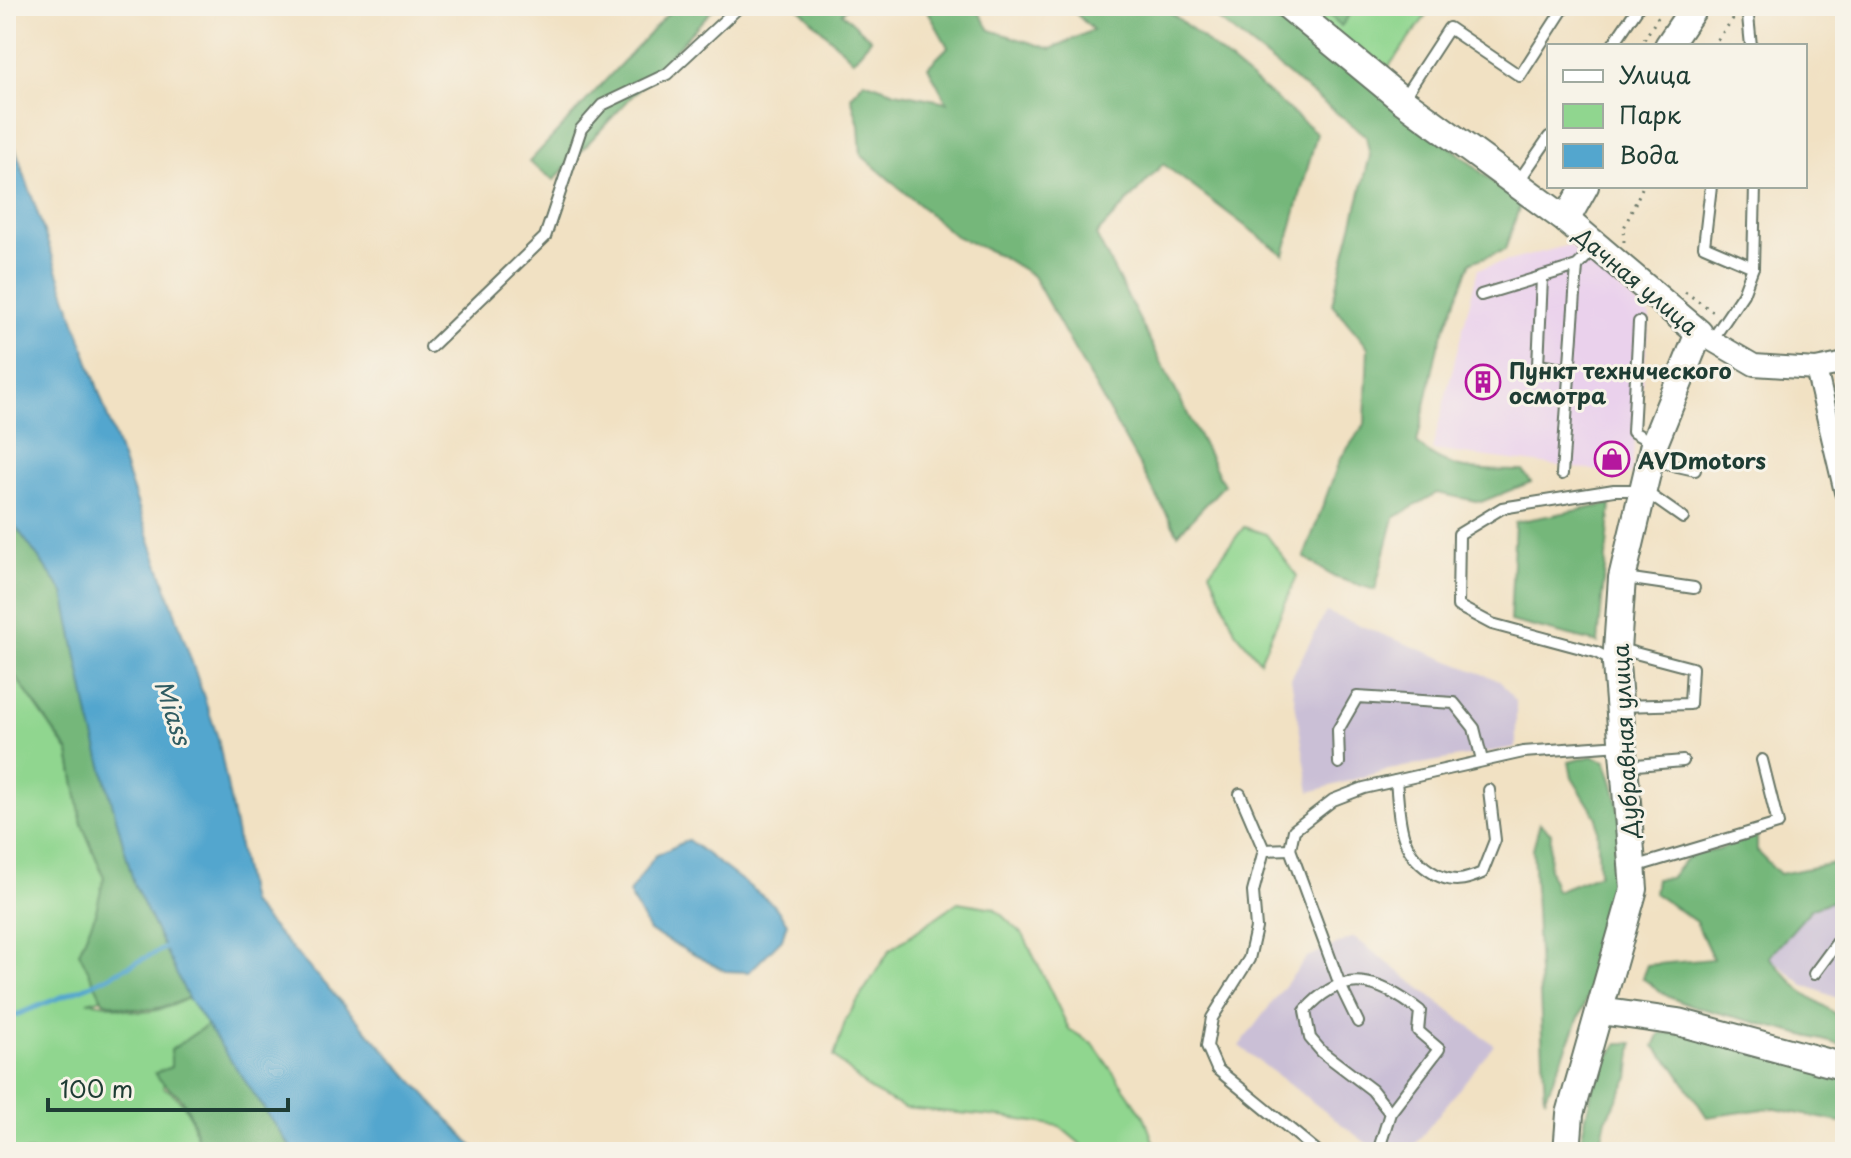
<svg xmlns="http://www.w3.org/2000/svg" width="1851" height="1158" font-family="'Playpen Sans',sans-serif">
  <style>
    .built { fill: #ead1ec }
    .industrial { fill: #cabfd6 }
    .green { fill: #90d68f; stroke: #588a62; stroke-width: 2 }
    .forest { fill: #74b77a; stroke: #4a7a57; stroke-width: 2 }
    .water { fill: #53a6ce; stroke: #397281; stroke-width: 2 }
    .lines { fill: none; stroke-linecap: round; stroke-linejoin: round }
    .stream { stroke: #53a6ce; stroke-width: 5 }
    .lane-casing { stroke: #687666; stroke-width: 14 }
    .street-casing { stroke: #687666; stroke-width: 24 }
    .secondary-casing { stroke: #687666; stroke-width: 30 }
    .path { stroke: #687666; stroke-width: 3; stroke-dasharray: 2 6; stroke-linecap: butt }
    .lane { stroke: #fff; stroke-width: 10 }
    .street { stroke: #fff; stroke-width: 20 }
    .secondary { stroke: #fff; stroke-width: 26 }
    .labels { text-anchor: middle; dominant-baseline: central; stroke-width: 6; stroke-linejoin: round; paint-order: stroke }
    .street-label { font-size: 22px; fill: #1f3d34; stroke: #f7f3e8 }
    .poi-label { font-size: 22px; font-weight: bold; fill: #1f3d34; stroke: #f7f3e8; text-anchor: start }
    .water-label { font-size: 24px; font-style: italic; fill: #2f5c62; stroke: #f7f3e8 }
  </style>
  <rect width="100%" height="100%" fill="#f7f3e8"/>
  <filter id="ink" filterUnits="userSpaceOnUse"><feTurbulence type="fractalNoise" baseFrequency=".0125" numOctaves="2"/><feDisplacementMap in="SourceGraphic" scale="16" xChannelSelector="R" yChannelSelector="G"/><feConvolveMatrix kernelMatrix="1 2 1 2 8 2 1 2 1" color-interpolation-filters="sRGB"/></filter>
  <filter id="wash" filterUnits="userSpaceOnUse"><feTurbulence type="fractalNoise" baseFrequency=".006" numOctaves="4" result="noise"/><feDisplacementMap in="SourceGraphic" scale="32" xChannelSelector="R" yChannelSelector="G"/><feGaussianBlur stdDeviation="1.8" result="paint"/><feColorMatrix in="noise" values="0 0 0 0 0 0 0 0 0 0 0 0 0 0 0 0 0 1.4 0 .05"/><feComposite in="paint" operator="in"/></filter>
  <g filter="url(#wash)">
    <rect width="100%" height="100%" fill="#f1e1c3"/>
    <!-- built -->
    <polygon class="built" points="1569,245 1650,316 1631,475 1432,450 1478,269"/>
    <!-- industrial -->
    <g class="industrial">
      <polygon points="1326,612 1500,681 1516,702 1516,747 1387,770 1310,792 1291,678"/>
      <polygon points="1845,887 1845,1001 1804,985 1769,957 1813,898"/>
      <polygon points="1354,937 1494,1045 1409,1152 1378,1152 1239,1046 1307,957"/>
    </g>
    <!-- green -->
    <g class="green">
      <polygon points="1303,6 1433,6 1381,77"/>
      <polygon points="1244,527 1266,534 1297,576 1260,661 1235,631 1210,571"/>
      <path d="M6 663 69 753 82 824 104 877 96 914 141 988 87 1002C105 1001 115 1008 132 1011 152 1015 170 1007 188 998L207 1025 171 1050 172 1067 163 1087C191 1103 192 1123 201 1152H6Z"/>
      <polygon points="958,902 994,908 1024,936 1069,1029 1093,1044 1144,1116 1157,1152 1084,1152 1083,1146 1059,1126 1002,1117 904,1108 870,1090 834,1057 846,1019 890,950"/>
    </g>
    <!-- forest -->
    <g class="forest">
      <polygon points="675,6 716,6 554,180 529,162"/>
      <polygon points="797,6 848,6 842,13 871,39 853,60"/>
      <polygon points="925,6 975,6 990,30 1051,49 1093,30 1068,6 1163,6 1317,133 1284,255 1163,164 1096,235 1224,485 1178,534 1033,276 999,255 955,236 861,155 859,125 851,97 864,81 895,92 947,102 928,67 948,47"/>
      <path d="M1201 6H1284L1520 205 1505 250 1471 262 1438 346 1417 443C1447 474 1483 470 1523 471L1531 482 1481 502 1437 493 1394 518 1375 590 1334 577 1304 557 1340 459 1365 424 1368 347 1332 304 1370 156 1366 136Z"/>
      <polygon points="1320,6 1357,6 1341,26"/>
      <polygon points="1611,504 1598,643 1510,621 1515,522"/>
      <path d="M6 513 64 593 90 721 134 884 188 998C156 1013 136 1013 103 1001L79 952 95 915 104 877 82 824 69 752 6 663Z"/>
      <path d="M1592 756 1605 761C1652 872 1587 996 1545 1099L1533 848 1540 823 1551 833 1549 869 1556 891 1599 874 1597 818 1572 778 1569 762Z"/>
      <polygon points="1757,835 1757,851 1780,874 1845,861 1845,897 1812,908 1769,957 1800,990 1845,1020 1845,1046 1689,1005 1669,997 1642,978 1647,965 1713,959 1696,922 1654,893 1656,879 1670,878 1689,855 1718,850"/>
      <path d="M207 1025 294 1152H201C196 1135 192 1109 179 1096 169 1087 162 1085 155 1073L171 1067V1050Z"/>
      <polygon points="1660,1033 1680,1033 1845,1078 1845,1123 1771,1108 1707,1117 1674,1067 1654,1046"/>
      <polygon points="1618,1043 1633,1043 1629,1078 1606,1119 1599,1152 1578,1152 1595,1076"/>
    </g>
    <!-- water -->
    <g class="water">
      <polygon points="6,121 218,738 250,903 478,1152 294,1152 188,998 134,884 90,721 64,593 6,513"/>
      <polygon points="688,840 774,905 787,923 782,939 749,972 725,971 649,931 629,893 655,856"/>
    </g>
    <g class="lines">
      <!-- stream -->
      <polyline class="stream" points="6,1019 91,985 169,946"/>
    </g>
  </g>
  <g filter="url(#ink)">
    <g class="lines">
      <!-- lane casing -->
      <g class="lane-casing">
        <g id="lane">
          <polyline points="1747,6 1751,46"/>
          <polyline points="1612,46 1639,6"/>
          <polyline points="1402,100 1449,28 1520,76 1565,6"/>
          <polyline points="1518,182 1549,137"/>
          <polyline points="1711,186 1704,246 1753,267"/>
          <polyline points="1542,278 1538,365 1570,370"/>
          <polyline points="1481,295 1577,266 1595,248"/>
          <polyline points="1639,322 1633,432 1653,443"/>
          <polyline points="1712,340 1743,294 1753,267 1755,186"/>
          <polyline points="431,347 545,237 581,129 602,105 667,74 740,6"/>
          <polyline points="1651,460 1695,470"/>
          <polyline points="1562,474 1577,266"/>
          <polyline points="1625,578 1694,588"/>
          <polyline points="1620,649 1692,668 1690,704 1621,706"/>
          <polyline points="1615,663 1596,652 1492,624 1458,606 1459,534 1502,508 1614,490 1643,490 1683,518"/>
          <polyline points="1339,763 1338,730 1357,697 1454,703 1474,728 1482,760"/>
          <polyline points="1625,766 1683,761"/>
          <path d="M1396 781C1400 819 1397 853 1435 874 1452 883 1464 881 1482 873L1495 840 1489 790"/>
          <polyline points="1240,794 1264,850 1253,892 1256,928 1249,959 1212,1018 1207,1046 1217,1069 1318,1152"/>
          <polyline points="1264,850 1290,849"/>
          <polyline points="1634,867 1778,824 1762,760"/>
          <polyline points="1814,974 1845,932"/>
          <polyline points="1358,1022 1340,985 1290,849 1294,830 1333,800 1364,788 1523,752 1621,745"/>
          <path d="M1378 1152 1390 1113 1439 1049 1418 1031 1420 1011C1379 979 1343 967 1305 1011L1310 1038 1322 1052 1372 1090 1390 1113"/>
        </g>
      </g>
      <!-- street casing -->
      <g class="street-casing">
        <g id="street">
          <polyline points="1699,333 1754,365 1816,369 1845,363"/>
          <polyline points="1816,369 1845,492"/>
        </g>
      </g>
      <!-- secondary casing -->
      <g class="secondary-casing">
        <g id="secondary">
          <polyline points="1288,6 1402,100 1566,220 1699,333 1654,444 1622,578 1616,664 1634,889 1570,1114 1567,1152"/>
          <polyline points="1668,46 1695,6"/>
          <polyline points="1566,220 1585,186"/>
          <polyline points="1600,1011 1678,1022 1845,1067"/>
        </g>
      </g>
      <!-- path -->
      <g class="path">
        <polyline points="1640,46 1665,6"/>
        <polyline points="1713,46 1735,16"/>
        <polyline points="1624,242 1623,230 1643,186"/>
        <polyline points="1685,292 1715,313"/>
      </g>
      <!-- lane -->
      <use href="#lane" class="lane"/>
      <!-- street -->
      <use href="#street" class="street"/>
      <!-- secondary -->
      <use href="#secondary" class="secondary"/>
    </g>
  </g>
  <!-- icons -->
  <defs>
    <g id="building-ring" transform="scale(1.8)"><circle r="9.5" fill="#f7f3e8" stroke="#b5179e" stroke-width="1.5"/><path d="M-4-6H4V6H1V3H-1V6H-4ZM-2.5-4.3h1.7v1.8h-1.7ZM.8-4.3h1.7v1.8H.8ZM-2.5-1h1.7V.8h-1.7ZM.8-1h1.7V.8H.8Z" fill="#b5179e"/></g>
    <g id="shop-ring" transform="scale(1.8)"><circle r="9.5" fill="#f7f3e8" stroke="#b5179e" stroke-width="1.5"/><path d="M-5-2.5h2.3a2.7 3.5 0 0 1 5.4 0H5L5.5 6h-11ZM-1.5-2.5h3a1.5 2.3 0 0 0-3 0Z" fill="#b5179e"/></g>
  </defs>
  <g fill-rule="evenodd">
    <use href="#building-ring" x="1483" y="382"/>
    <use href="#shop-ring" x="1612" y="459"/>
  </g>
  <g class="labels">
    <!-- street labels -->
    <g class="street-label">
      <text transform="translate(1637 280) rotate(40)">Дачная улица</text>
      <text transform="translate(1624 741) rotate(-93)">Дубравная улица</text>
    </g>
    <!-- poi labels -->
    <g class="poi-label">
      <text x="1509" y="369">Пункт технического<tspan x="1509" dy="25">осмотра</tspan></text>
      <text x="1638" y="459">AVDmotors</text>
    </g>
    <!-- water labels -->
    <g class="water-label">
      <text transform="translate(174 712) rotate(72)">Miass</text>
    </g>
  </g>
  <!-- margin -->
  <rect width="1851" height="1158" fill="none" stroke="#f7f3e8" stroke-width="32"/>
  <!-- legend -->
  <rect x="1547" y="44" width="260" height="144" fill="#f7f3e8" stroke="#a1aaa0" stroke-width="2"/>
  <rect x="1563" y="70" width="40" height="12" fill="#ffffff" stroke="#a1aaa0" stroke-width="2"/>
  <text x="1619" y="84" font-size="24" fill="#1f3d34">Улица</text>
  <rect x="1563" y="104" width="40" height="24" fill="#90d68f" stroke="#a1aaa0" stroke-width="2"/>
  <text x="1619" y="124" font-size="24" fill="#1f3d34">Парк</text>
  <rect x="1563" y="144" width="40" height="24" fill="#53a6ce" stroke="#a1aaa0" stroke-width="2"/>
  <text x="1619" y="164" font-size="24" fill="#1f3d34">Вода</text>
  <!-- scale -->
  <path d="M48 1098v12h240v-12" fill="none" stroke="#1f3d34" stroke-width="4"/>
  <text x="60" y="1098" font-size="24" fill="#1f3d34" stroke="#f7f3e8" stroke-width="6" paint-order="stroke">100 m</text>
</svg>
